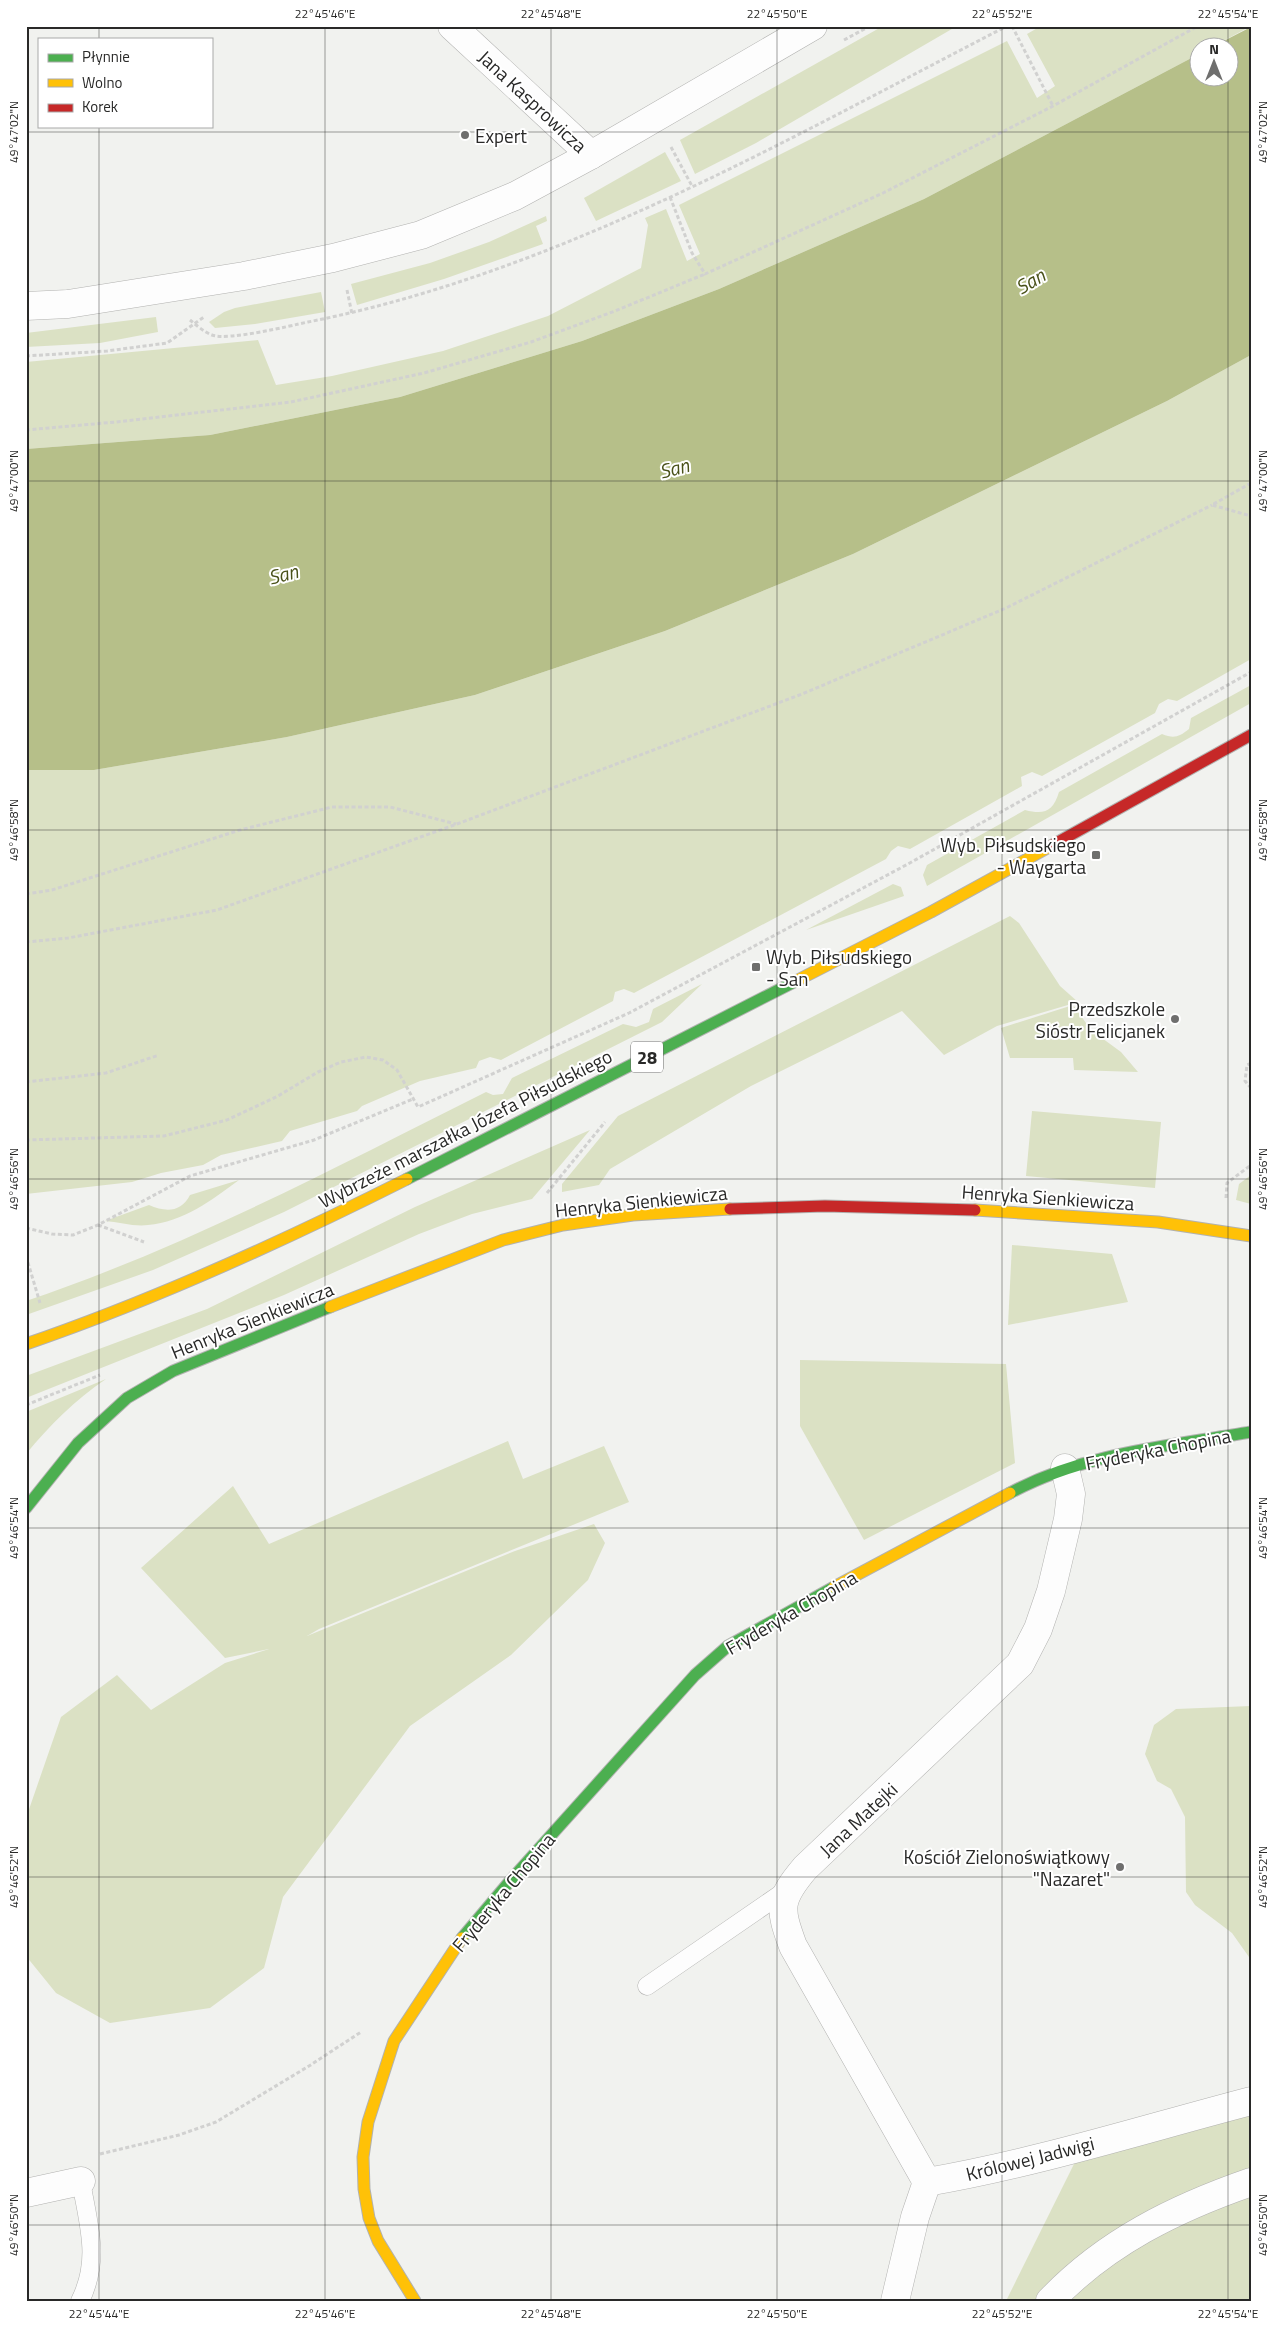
<svg xmlns="http://www.w3.org/2000/svg" width="1277" height="2327" font-family="'Titillium Web',sans-serif">
  <style>
    .green { fill: #dbe1c4 }
    .water { fill: #b6bf89 }
    .lines { fill: none; stroke-linecap: round; stroke-linejoin: round }
    .lane-casing { stroke: #b2b2b0; stroke-width: 19 }
    .street-casing { stroke: #b2b2b0; stroke-width: 29 }
    .fast-casing { stroke: #b2b2b0; stroke-width: 13 }
    .slow-casing { stroke: #b2b2b0; stroke-width: 13 }
    .jam-casing { stroke: #b2b2b0; stroke-width: 13 }
    .path { stroke: #d1d1d0; stroke-width: 3; stroke-dasharray: 4 2.5; stroke-linecap: butt }
    .lane { stroke: #fdfdfd; stroke-width: 18 }
    .street { stroke: #fdfdfd; stroke-width: 28 }
    .fast { stroke: #4caf50; stroke-width: 11 }
    .slow { stroke: #ffc107; stroke-width: 11 }
    .jam { stroke: #c62828; stroke-width: 11 }
    .ticks { fill: none; stroke: #292928; stroke-width: 1; stroke-opacity: 0.45 }
    .poi-dot { fill: #6f6f6e; stroke: #fff; stroke-width: 2 }
    .labels { text-anchor: middle; dominant-baseline: central; stroke-width: 4; stroke-linejoin: round; paint-order: stroke }
    .shield { fill: #fff; stroke: #696968; stroke-width: 1 }
    .shield-label { font-size: 18px; font-weight: bold; fill: #292928 }
    .street-label { font-size: 19px; fill: #292928; stroke: #fff }
    .poi-label { font-size: 19px; fill: #292928; stroke: #fff; text-anchor: end }
    .water-label { font-size: 20px; font-style: italic; fill: #485018; stroke: #fff }
    .neatline { fill: none; stroke: #292928; stroke-width: 2 }
    .ticks-label { font-size: 12px; text-anchor: middle; fill: #292928 }
  </style>
  <rect width="100%" height="100%" fill="#f1f2ef"/>
  <!-- green -->
  <g class="green">
    <polygon points="883,26 957,26 756,143 695,174 680,140"/>
    <polygon points="1041,26 1251,26 1212,47 1200,48 1199,54 924,199 719,289 582,341 400,397 210,435 26,449 26,362 258,340 276,385 332,376 443,351 548,316 641,268 648,225 645,218 666,209 687,261 700,254 679,205 1007,41 1037,98 1055,86 1027,34"/>
    <polygon points="665,152 681,181 596,221 584,198"/>
    <polygon points="546,216 547,221 536,226 543,244 444,279 357,305 351,284 430,263 489,242"/>
    <polygon points="321,292 325,312 255,324 215,328 209,322 224,312 235,308"/>
    <polygon points="156,317 158,332 100,343 26,347 26,333"/>
    <polygon points="1251,355 1251,659 1177,701 1168,699 1159,704 1155,713 1042,776 1032,772 1021,777 1022,786 910,849 898,846 891,851 886,859 634,993 624,989 615,992 613,1001 501,1060 490,1057 479,1061 476,1068 420,1081 362,1106 357,1111 290,1131 282,1141 221,1155 203,1165 161,1173 132,1182 26,1194 26,770 94,770 287,737 475,695 665,631 853,554 1167,401"/>
    <path d="M1251 685V703L927 886 923 875 927 865 1025 810C1044 815 1053 812 1059 792L1162 734C1174 739 1179 737 1189 729L1191 718Z"/>
    <polygon points="893,884 901,887 904,896 806,930"/>
    <polygon points="1010,916 1019,923 1060,986 1078,1002 997,1026 944,1055 902,1011 751,1086 610,1169 599,1185 562,1192 562,1184 618,1116"/>
    <path d="M702 984 662 1022 284 1212 153 1270 26 1315V1301C186 1247 336 1167 486 1092L493 1095 503 1094 512 1078 623 1024 636 1027 649 1022 653 1009Z"/>
    <polygon points="1073,1005 1091,1030 1121,1052 1138,1072 1074,1070 1073,1058 1010,1058 1001,1028"/>
    <polygon points="1032,1111 1161,1122 1155,1188 1026,1176"/>
    <polygon points="590,1130 532,1199 472,1214 419,1234 284,1295 26,1398 26,1376 207,1309 415,1207"/>
    <polygon points="1251,1175 1251,1204 1236,1200 1239,1184"/>
    <path d="M239 1180C212 1200 183 1222 148 1225 135 1227 119 1222 105 1221L149 1205C165 1212 181 1213 190 1195Z"/>
    <polygon points="1012,1245 1112,1254 1128,1302 1008,1325"/>
    <polygon points="800,1360 1006,1364 1015,1463 864,1540 800,1426"/>
    <path d="M106 1379C75 1400 50 1425 26 1454V1412Z"/>
    <polygon points="508,1441 523,1479 604,1446 629,1502 319,1629 307,1636 515,1551 594,1524 605,1543 588,1580 511,1655 410,1726 283,1897 264,1968 210,2008 110,2023 56,1993 26,1956 26,1818 61,1717 117,1675 151,1710 225,1663 269,1649 225,1658 141,1568 233,1486 269,1544"/>
    <polygon points="1251,1706 1251,1965 1249,1957 1232,1933 1195,1905 1186,1892 1185,1817 1171,1789 1157,1781 1145,1754 1154,1725 1176,1709"/>
    <polygon points="1251,2110 1251,2301 1006,2301 1076,2160"/>
  </g>
  <!-- water -->
  <polygon class="water" points="1251,27 1251,355 1167,401 853,554 665,631 475,695 287,737 94,770 26,770 26,449 210,435 400,397 582,341 719,289 924,199 1199,54 1200,78 1230,78 1230,48 1212,47"/>
  <g class="lines">
    <!-- lane casing -->
    <g class="lane-casing">
      <g id="lane">
        <polyline points="647,1986 788,1889"/>
        <path d="M80 2301C101 2259 88 2224 81 2181"/>
      </g>
    </g>
    <!-- street casing -->
    <g class="street-casing">
      <g id="street">
        <polyline points="452,26 591,155"/>
        <polyline points="26,306 68,304 244,276 333,258 421,235 515,196 591,155 813,26"/>
        <path d="M927 2182 793 1946C779 1908 778 1900 805 1868L1020 1664 1038 1629 1051 1591 1068 1519 1071 1494 1065 1468"/>
        <path d="M927 2182C1037 2163 1144 2129 1251 2101"/>
        <polyline points="26,2193 81,2181"/>
        <polyline points="895,2301 915,2217 927,2182"/>
        <path d="M1050 2301C1106 2242 1176 2208 1251 2182"/>
      </g>
    </g>
    <!-- fast casing -->
    <g class="fast-casing">
      <g id="fast">
        <polyline points="407,1179 796,981"/>
        <path d="M1010 1493C1084 1453 1169 1446 1251 1432"/>
        <polyline points="26,1508 78,1443 127,1398 173,1371 330,1307"/>
        <polyline points="462,1938 510,1881 695,1675 728,1646 834,1587"/>
      </g>
    </g>
    <!-- slow casing -->
    <g class="slow-casing">
      <g id="slow">
        <polyline points="796,981 931,912 1049,847"/>
        <polyline points="975,1210 1158,1222 1251,1236"/>
        <polyline points="330,1307 503,1240 563,1225 633,1215 730,1209"/>
        <path d="M26 1344C157 1299 284 1241 407 1179"/>
        <polyline points="834,1587 1010,1493"/>
        <polyline points="415,2301 378,2241 369,2218 364,2189 363,2157 368,2122 394,2041 462,1938"/>
      </g>
    </g>
    <!-- jam casing -->
    <g class="jam-casing">
      <g id="jam">
        <polyline points="1049,847 1251,735"/>
        <polyline points="730,1209 825,1206 975,1210"/>
      </g>
    </g>
    <!-- path -->
    <g class="path">
      <polyline points="1012,26 1053,106"/>
      <polyline points="844,40 870,26"/>
      <polyline points="671,147 692,186"/>
      <polyline points="670,197 692,253 705,274 883,193 1053,106 1198,26"/>
      <polyline points="347,290 352,314"/>
      <path d="M190 320C196 325 204 332 212 335 228 341 289 326 308 322 556 273 784 141 1007 26"/>
      <polyline points="26,356 107,351 167,343 204,317"/>
      <polyline points="26,430 116,422 291,402 424,373 531,342 615,311 705,274"/>
      <polyline points="1251,483 1212,505 1251,516"/>
      <polyline points="26,894 52,890 240,830 332,807 390,807 456,824"/>
      <polyline points="26,942 68,938 217,910 457,824 802,694 1006,608 1212,505"/>
      <polyline points="1251,1063 1247,1065 1245,1081 1251,1088"/>
      <polyline points="26,1082 106,1073 159,1055"/>
      <polyline points="26,1140 164,1136 227,1120 278,1096 318,1072 341,1062 366,1057 383,1060 397,1070 418,1107 629,1013 908,864 1251,672"/>
      <polyline points="547,1193 605,1122"/>
      <polyline points="1226,1198 1227,1183 1251,1165"/>
      <polyline points="98,1225 144,1242"/>
      <polyline points="26,1228 52,1234 73,1235 98,1225 190,1176 314,1140 413,1099"/>
      <polyline points="26,1256 40,1303"/>
      <polyline points="26,1405 100,1375"/>
      <polyline points="100,2154 179,2135 216,2122 309,2066 361,2032"/>
    </g>
    <!-- lane -->
    <use href="#lane" class="lane"/>
    <!-- street -->
    <use href="#street" class="street"/>
    <!-- fast -->
    <use href="#fast" class="fast"/>
    <!-- slow -->
    <use href="#slow" class="slow"/>
    <!-- jam -->
    <use href="#jam" class="jam"/>
  </g>
  <!-- ticks -->
  <path class="ticks" d="M99 26V39M325 26V2301M551 26V2301M777 26V2301M1002 26V2301M1228 26V48M1228 78V2301M99 126V2301M26 132H1251M26 481H1251M26 830H1251M26 1179H1251M26 1528H1251M26 1877H1251M26 2225H1251"/>
  <!-- markers -->
  <g class="poi-dot">
    <circle cx="465" cy="135" r="5"/>
    <rect x="1091" y="850" width="10" height="10" rx="2.5"/>
    <rect x="751" y="962" width="10" height="10" rx="2.5"/>
    <circle cx="1175" cy="1019" r="5"/>
    <circle cx="1120" cy="1867" r="5"/>
  </g>
  <g class="labels">
    <!-- shield labels -->
    <rect class="shield" x="631" y="1041.5" width="32" height="31" rx="4"/>
    <g class="shield-label">
      <text x="647" y="1057">28</text>
    </g>
    <!-- street labels -->
    <g class="street-label">
      <text transform="translate(533 101) rotate(43)">Jana Kasprowicza</text>
      <text transform="translate(465 1128) rotate(-27)">Wybrzeże marszałka Józefa Piłsudskiego</text>
      <text transform="translate(1048 1197) rotate(4)">Henryka Sienkiewicza</text>
      <text transform="translate(641 1201) rotate(-6)">Henryka Sienkiewicza</text>
      <text transform="translate(252 1320) rotate(-22)">Henryka Sienkiewicza</text>
      <text transform="translate(1158 1449) rotate(-11)">Fryderyka Chopina</text>
      <text transform="translate(791 1612) rotate(-30)">Fryderyka Chopina</text>
      <text transform="translate(858 1819) rotate(-43)">Jana Matejki</text>
      <text transform="translate(503 1892) rotate(-50)">Fryderyka Chopina</text>
      <text transform="translate(1030 2158) rotate(-14)">Królowej Jadwigi</text>
    </g>
    <!-- poi labels -->
    <g class="poi-label">
      <text x="475" y="135" text-anchor="start">Expert</text>
      <text x="1086" y="844">Wyb. Piłsudskiego<tspan x="1086" dy="22">- Waygarta</tspan></text>
      <text x="766" y="956" text-anchor="start">Wyb. Piłsudskiego<tspan x="766" dy="22">- San</tspan></text>
      <text x="1165" y="1008">Przedszkole<tspan x="1165" dy="22">Sióstr Felicjanek</tspan></text>
      <text x="1110" y="1856">Kościół Zielonoświątkowy<tspan x="1110" dy="22">"Nazaret"</tspan></text>
    </g>
    <!-- water labels -->
    <g class="water-label">
      <text transform="translate(1030 281) rotate(-31)">San</text>
      <text transform="translate(674 468) rotate(-15)">San</text>
      <text transform="translate(283 574) rotate(-15)">San</text>
    </g>
  </g>
  <!-- border -->
  <rect width="1277" height="2327" fill="none" stroke="#ffffff" stroke-width="55"/>
  <!-- legend -->
  <rect x="38" y="38" width="175" height="90" fill="#ffffff" stroke="#a9a9a9"/>
  <rect x="48" y="54" width="25" height="8" fill="#4caf50" stroke="#a9a9a9"/>
  <text x="82" y="62" font-size="15" fill="#292928">Płynnie</text>
  <rect x="48" y="79" width="25" height="8" fill="#ffc107" stroke="#a9a9a9"/>
  <text x="82" y="88" font-size="15" fill="#292928">Wolno</text>
  <rect x="48" y="104" width="25" height="8" fill="#c62828" stroke="#a9a9a9"/>
  <text x="82" y="112" font-size="15" fill="#292928">Korek</text>
  <!-- north arrow -->
  <g transform="translate(1214 62)"><circle r="24" fill="#ffffff" stroke="#a9a9a9"/>
  <path d="M0-4L9 19L0 12L-9 19Z" fill="#6f6f6e"/>
  <text y="-8" font-size="14" font-weight="bold" text-anchor="middle" fill="#292928">N</text>
  </g>
  <rect x="28" y="28" width="1222" height="2272" class="neatline"/>
  <g class="ticks-label">
    <text x="325" y="18">22°45'46"E</text>
    <text x="551" y="18">22°45'48"E</text>
    <text x="777" y="18">22°45'50"E</text>
    <text x="1002" y="18">22°45'52"E</text>
    <text x="1228" y="18">22°45'54"E</text>
    <text transform="translate(14 132) rotate(-90)" y="4">49°47'02"N</text>
    <text transform="translate(1263 132) rotate(-90)" y="4">49°47'02"N</text>
    <text transform="translate(14 481) rotate(-90)" y="4">49°47'00"N</text>
    <text transform="translate(1263 481) rotate(-90)" y="4">49°47'00"N</text>
    <text transform="translate(14 830) rotate(-90)" y="4">49°46'58"N</text>
    <text transform="translate(1263 830) rotate(-90)" y="4">49°46'58"N</text>
    <text transform="translate(14 1179) rotate(-90)" y="4">49°46'56"N</text>
    <text transform="translate(1263 1179) rotate(-90)" y="4">49°46'56"N</text>
    <text transform="translate(14 1528) rotate(-90)" y="4">49°46'54"N</text>
    <text transform="translate(1263 1528) rotate(-90)" y="4">49°46'54"N</text>
    <text transform="translate(14 1877) rotate(-90)" y="4">49°46'52"N</text>
    <text transform="translate(1263 1877) rotate(-90)" y="4">49°46'52"N</text>
    <text transform="translate(14 2225) rotate(-90)" y="4">49°46'50"N</text>
    <text transform="translate(1263 2225) rotate(-90)" y="4">49°46'50"N</text>
    <text x="99" y="2318">22°45'44"E</text>
    <text x="325" y="2318">22°45'46"E</text>
    <text x="551" y="2318">22°45'48"E</text>
    <text x="777" y="2318">22°45'50"E</text>
    <text x="1002" y="2318">22°45'52"E</text>
    <text x="1228" y="2318">22°45'54"E</text>
  </g>
</svg>
